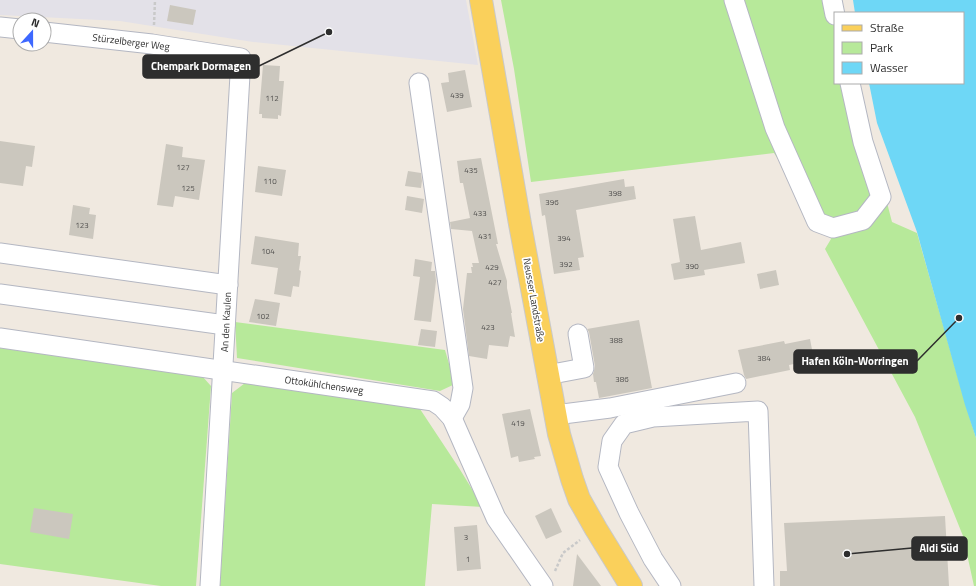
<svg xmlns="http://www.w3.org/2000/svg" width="976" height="586" font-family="'Titillium Web',sans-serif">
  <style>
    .industrial { fill: #e3e1e8 }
    .green { fill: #b7e99a }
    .water { fill: #6ed7f6 }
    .building { fill: #cbc7be }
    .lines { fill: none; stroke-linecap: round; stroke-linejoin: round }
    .minor-casing { stroke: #b4b7c2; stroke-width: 21 }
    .major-casing { stroke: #c9c9c9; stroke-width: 24 }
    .path { stroke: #c9c9c9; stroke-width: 2.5; stroke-dasharray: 3 2; stroke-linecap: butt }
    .minor { stroke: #fff; stroke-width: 19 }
    .major { stroke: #fad05b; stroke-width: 22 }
    .labels { text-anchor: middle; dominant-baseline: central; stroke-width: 3.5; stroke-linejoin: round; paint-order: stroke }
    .number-label { font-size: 8px; fill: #555452 }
    .street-label { font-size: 10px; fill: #2e2e2e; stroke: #fff }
    .leader { fill: none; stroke: #2e2e2e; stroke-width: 1.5 }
    .callout-dot { fill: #2e2e2e; stroke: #fff; stroke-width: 1.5 }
    .callout { fill: #2e2e2e; stroke: #2e2e2e; stroke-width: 1.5 }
    .callout-label { font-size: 11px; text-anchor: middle; font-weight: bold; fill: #fff }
  </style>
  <rect width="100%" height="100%" fill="#f0e9e0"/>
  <!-- industrial -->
  <polygon class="industrial" points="0,0 466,0 478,65 253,42 120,21 0,15"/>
  <!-- green -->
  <g class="green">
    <polygon points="501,0 835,0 835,83 856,83 892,222 917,233 966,406 976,438 976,586 974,586 963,536 915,417 825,249 831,239 774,153 531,182 514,69"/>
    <polygon points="235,322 445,350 455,384 440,391 237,358"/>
    <polygon points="0,348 202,376 211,386 196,586 161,586 0,564"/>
    <polygon points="249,380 420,409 459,468 483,507 432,504 425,586 220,586 232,393"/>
  </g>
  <!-- water -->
  <polygon class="water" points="853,0 976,0 976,438 965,405 917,232 877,123 869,83 963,83 963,13 855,13"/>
  <!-- building -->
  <g class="building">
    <polygon points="170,5 196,10 193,25 167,21"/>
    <polygon points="263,65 280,66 279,81 284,81 281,116 278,115 278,119 262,118 262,114 259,114"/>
    <polygon points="465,70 472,107 447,112 441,83 449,82 448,73"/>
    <polygon points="0,141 35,146 32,167 26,166 23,186 0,183"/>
    <polygon points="166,144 183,147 182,157 205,160 199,200 175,196 173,207 157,205"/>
    <polygon points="481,158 498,244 496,244 507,281 507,288 512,313 511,313 515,337 510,336 508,347 489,345 487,359 469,356 463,309 467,273 472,273 471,267 473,267 472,263 479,263 472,231 451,229 450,222 470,218 463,183 460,183 457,161"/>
    <polygon points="258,166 286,170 282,196 255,192"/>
    <polygon points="408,171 421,173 422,181 421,188 405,186"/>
    <polygon points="624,179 625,187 634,186 636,199 576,210 584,257 578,258 580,270 554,274 545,215 542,216 539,194"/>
    <polygon points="407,196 424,199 422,213 405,210"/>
    <polygon points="73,205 90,208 89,214 96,215 93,239 69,235"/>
    <polygon points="695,216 701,250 741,242 745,263 704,270 705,275 674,280 671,264 680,262 673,219"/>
    <polygon points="255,236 299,243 298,256 301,256 299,270 301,271 299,287 293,286 291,297 274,294 278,268 251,264"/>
    <polygon points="415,259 432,262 431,271 435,271 436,281 431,322 414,320 420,277 413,276"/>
    <polygon points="776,270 779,285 760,289 757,274"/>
    <polygon points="255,299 280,303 276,326 249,322"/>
    <polygon points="639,320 652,388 599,398 596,382 594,382 593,374 594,371 595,366 589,332 587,329"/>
    <polygon points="421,329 437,331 435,347 418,345"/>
    <polygon points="810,339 814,360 789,365 790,370 746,379 744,375 738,350 784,341 785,344"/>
    <polygon points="530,409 541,456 534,457 535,459 519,462 518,456 511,458 502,414"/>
    <polygon points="34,508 73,514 69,539 30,532"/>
    <polygon points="551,508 562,532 546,539 535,516"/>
    <polygon points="945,516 949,586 780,586 780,571 787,571 784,523"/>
    <polygon points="477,525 481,569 457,571 454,527"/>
    <polygon points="577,554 601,586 573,586"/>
  </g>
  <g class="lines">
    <!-- minor casing -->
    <g class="minor-casing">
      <g id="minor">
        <polyline points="734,0 775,128 817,222 833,228 863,220 881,197 863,142 850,83"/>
        <polyline points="832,0 835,15"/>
        <polyline points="0,27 20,29"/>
        <path d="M44 32 152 44 241 58C232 234 221 410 210 586"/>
        <polyline points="419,83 463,388 460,404 452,418"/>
        <polyline points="0,253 228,285"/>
        <polyline points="0,294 225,325"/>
        <polyline points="0,338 433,401 442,407 452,418 496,518 543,586"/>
        <polyline points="547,375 584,368 578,334"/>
        <polyline points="555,415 610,408 736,383"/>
        <polyline points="671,586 653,559 629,513 608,467 612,441 624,424 653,417 758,411 764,586"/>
      </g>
    </g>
    <!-- major casing -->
    <g class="major-casing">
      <polyline id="major" points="481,0 520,224 559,434 572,479 579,499 596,529 631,586"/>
    </g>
    <!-- path -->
    <g class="path">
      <polyline points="154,25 155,0"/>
      <polyline points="555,571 563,553 580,540"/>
    </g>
    <!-- minor -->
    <use href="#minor" class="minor"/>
    <!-- major -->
    <use href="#major" class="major"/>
  </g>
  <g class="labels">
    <!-- number labels -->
    <g class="number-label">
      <text x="457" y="95">439</text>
      <text x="272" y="98">112</text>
      <text x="183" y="167">127</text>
      <text x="471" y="170">435</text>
      <text x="270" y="181">110</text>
      <text x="188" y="188">125</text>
      <text x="615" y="193">398</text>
      <text x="552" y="202">396</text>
      <text x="480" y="213">433</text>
      <text x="82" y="225">123</text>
      <text x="485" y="236">431</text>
      <text x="564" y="238">394</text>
      <text x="268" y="251">104</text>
      <text x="566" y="264">392</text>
      <text x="692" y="266">390</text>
      <text x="492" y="267">429</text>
      <text x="495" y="282">427</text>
      <text x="263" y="316">102</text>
      <text x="488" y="327">423</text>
      <text x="616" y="340">388</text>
      <text x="764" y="358">384</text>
      <text x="622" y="379">386</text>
      <text x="518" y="423">419</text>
      <text x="466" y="537">3</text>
      <text x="468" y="559">1</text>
    </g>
    <!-- street labels -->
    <g class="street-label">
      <text transform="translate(131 42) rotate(7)">Stürzelberger Weg</text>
      <text transform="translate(534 300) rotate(80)">Neusser Landstraße</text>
      <text transform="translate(226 322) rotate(-87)">An den Kaulen</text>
      <text transform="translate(324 385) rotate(8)">Ottokühlchensweg</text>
    </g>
  </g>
  <!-- callouts -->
  <path class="leader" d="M329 32L259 66M959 318L917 361M847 554L912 548"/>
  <g class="callout-dot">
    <circle cx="329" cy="32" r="4"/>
    <circle cx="959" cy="318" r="4"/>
    <circle cx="847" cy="554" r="4"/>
  </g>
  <g class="callout">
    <rect x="143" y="55" width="116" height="23" rx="4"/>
    <rect x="794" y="350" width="123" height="23" rx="4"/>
    <rect x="912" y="537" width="55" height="23" rx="4"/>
  </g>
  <g class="callout-label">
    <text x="201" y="70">Chempark Dormagen</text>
    <text x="855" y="365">Hafen Köln-Worringen</text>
    <text x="939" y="552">Aldi Süd</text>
  </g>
  <!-- legend -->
  <rect x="834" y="12" width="130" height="72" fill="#ffffff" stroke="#ababab"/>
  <rect x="842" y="25" width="20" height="6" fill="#fad05b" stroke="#ababab"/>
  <text x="870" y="32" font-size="12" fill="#2e2e2e">Straße</text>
  <rect x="842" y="42" width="20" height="12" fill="#b7e99a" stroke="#ababab"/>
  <text x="870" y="52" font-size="12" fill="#2e2e2e">Park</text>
  <rect x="842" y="62" width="20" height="12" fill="#6ed7f6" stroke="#ababab"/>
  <text x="870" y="72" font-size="12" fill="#2e2e2e">Wasser</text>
  <!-- north arrow -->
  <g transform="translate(32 32) rotate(21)"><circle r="19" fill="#ffffff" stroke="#ababab"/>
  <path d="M0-3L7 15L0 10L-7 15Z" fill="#3e68ff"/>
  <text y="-6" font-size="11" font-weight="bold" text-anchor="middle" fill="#2e2e2e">N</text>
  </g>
</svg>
